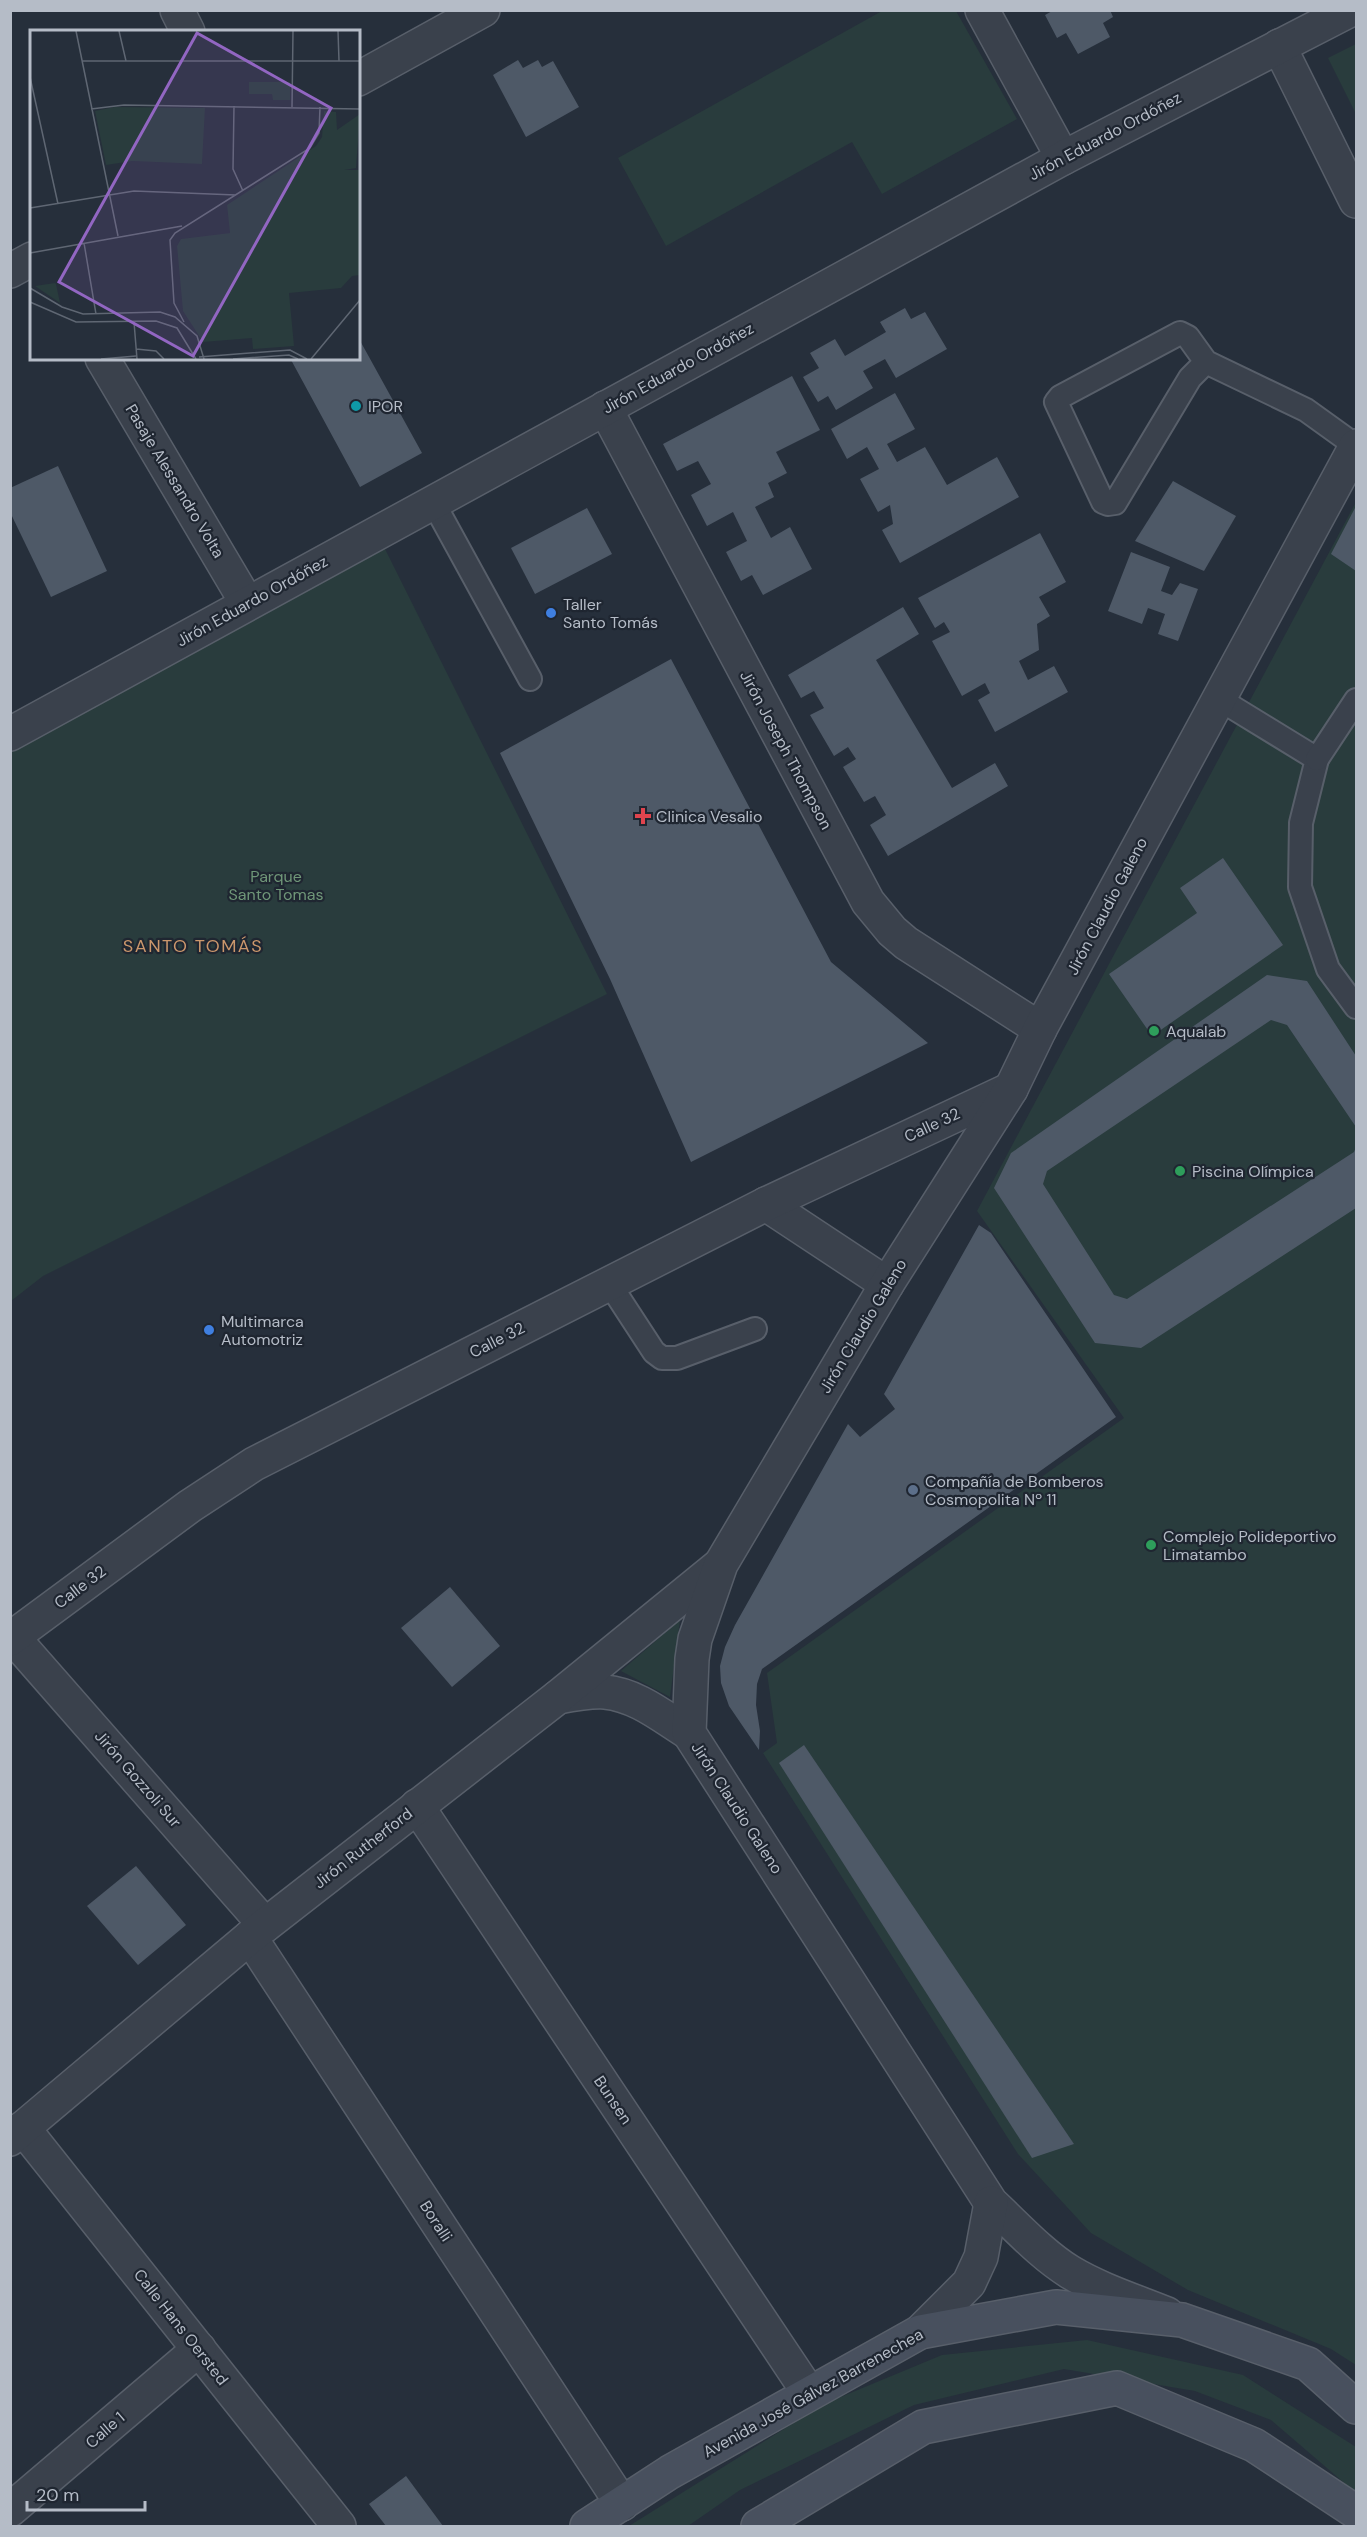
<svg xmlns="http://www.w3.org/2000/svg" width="1367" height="2537" font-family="'DM Sans',sans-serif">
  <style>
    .green { fill: #293c3d }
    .building { fill: #4e5967 }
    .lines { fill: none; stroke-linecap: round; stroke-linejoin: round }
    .lane-casing { stroke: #585f6a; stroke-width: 26 }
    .street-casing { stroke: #585f6a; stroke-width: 36 }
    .secondary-casing { stroke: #585f6a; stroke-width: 36 }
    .lane { stroke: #3a414c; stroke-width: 22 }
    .street { stroke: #3a414c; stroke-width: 33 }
    .secondary { stroke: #48505e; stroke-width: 33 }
    .culture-dot { fill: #0f9aa8; stroke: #1f2631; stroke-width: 2 }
    .shop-dot { fill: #3f7fe0; stroke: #1f2631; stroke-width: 2 }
    .health-dot { fill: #e0444e; stroke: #1f2631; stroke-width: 2 }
    .leisure-dot { fill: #2e9e5b; stroke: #1f2631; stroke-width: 2 }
    .service-dot { fill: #5c6f8a; stroke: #1f2631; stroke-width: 2 }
    .labels { text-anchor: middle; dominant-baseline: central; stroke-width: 4.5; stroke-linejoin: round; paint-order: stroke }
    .street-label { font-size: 16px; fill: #b5bcc7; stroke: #1f2631 }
    .poi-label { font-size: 16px; fill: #b5bcc7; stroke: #1f2631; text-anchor: start }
    .park-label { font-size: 16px; fill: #6f9678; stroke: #1f2631 }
    .neighbourhood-label { font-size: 18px; letter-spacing: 1.5px; fill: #cb976c; stroke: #1f2631 }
    .inset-road { fill: none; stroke: #5f6773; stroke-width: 1.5 }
    .view { fill: #9266c2; fill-opacity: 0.15; stroke: #9266c2; stroke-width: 3 }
    .inset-edge { fill: none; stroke: #b5bcc7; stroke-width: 3 }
  </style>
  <rect width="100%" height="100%" fill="#262f3b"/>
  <!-- green -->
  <g class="green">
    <polygon points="882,11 956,11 1017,119 882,194 852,142 666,246 618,158"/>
    <polygon points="1356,44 1356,114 1328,58"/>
    <polygon points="1356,502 1356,2365 1331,2349 1188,2290 1091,2233 1018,2154 763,1753 777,1743 767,1673 1124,1418 977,1211"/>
    <polygon points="384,547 607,994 43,1276 11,1301 11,749"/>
    <polygon points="680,1620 670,1697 621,1671"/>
    <polygon points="1087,2340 1243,2375 1356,2447 1356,2493 1271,2420 1195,2391 1064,2369 914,2405 740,2490 688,2526 629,2526 824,2404 942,2355"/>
  </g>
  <!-- building -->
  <g class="building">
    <polygon points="1054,10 1110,10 1113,17 1103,23 1110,37 1078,54 1066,33 1057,38 1045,15"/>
    <polygon points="518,60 523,68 538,60 542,67 553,61 579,107 526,137 493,75"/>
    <polygon points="905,308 911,319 925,312 947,349 896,378 885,359 863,371 873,388 836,410 828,396 818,402 803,377 819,368 810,353 835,339 845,356 886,332 880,322"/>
    <polygon points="358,337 422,453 360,487 290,358 358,358"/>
    <polygon points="792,376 820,430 776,452 787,473 768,483 774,497 755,507 771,538 790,527 812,569 763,595 752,575 741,581 726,552 747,541 733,512 707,526 691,495 711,484 698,461 677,471 663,444"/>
    <polygon points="895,393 915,429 887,444 897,462 925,447 947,485 997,457 1019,497 900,563 882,530 893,524 890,505 878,512 860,479 879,469 867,447 847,459 831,429"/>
    <polygon points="58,466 107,571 51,597 10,512 10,488"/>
    <polygon points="1173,481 1236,516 1204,571 1135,541"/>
    <polygon points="1356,506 1356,571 1331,554"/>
    <polygon points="587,508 612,554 535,594 511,548"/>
    <polygon points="1040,533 1066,582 1039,597 1050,616 1037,624 1039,650 1019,661 1028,680 1054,666 1068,692 995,732 978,700 990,693 985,683 962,696 932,641 950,632 944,622 935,628 918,598"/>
    <polygon points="1131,552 1170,567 1161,591 1172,595 1180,583 1198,589 1178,641 1158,634 1165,614 1148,608 1142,624 1108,611"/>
    <polygon points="903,607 919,634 876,660 952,788 995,763 1008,786 888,856 870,825 886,815 875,796 864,802 843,767 856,759 848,747 834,756 810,715 824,708 814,691 801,698 788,675"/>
    <polygon points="671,659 831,962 928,1043 691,1162 610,979 500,753"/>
    <polygon points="1223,858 1283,945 1152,1036 1109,974 1197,913 1180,888"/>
    <polygon points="1267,975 1307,981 1356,1056 1356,1127 1287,1025 1271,1020 1047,1171 1043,1184 1114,1295 1127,1299 1354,1152 1356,1147 1356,1208 1141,1348 1095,1343 994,1188 1011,1153"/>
    <polygon points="979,1225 991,1233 1116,1417 762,1669 757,1684 756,1705 760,1731 759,1750 729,1706 721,1683 720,1666 725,1647 735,1625 848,1424 860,1437 895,1409 884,1394"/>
    <polygon points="450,1587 500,1646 452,1687 401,1628"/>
    <polygon points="804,1745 1074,2144 1032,2158 779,1763"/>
    <polygon points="136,1866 186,1925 138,1965 87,1906"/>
    <polygon points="406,2476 443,2526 386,2526 369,2504"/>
  </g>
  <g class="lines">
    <!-- lane casing -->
    <g class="lane-casing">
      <g id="lane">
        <polyline points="1206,362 1190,378 1115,503 1108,504 1103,502 1056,402 1060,397 1180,333 1188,337 1206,362 1306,410 1356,446"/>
        <polyline points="433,502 530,679"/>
        <polyline points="1219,699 1317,759 1301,823 1300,887 1328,969 1356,1007"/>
        <polyline points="1317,759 1356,700"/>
        <polyline points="609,1283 654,1352 662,1358 677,1358 755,1329"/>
      </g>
    </g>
    <!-- street casing -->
    <g class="street-casing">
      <g id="street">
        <polyline points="177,10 188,32"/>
        <polyline points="982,10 1063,158"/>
        <polyline points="1279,46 1356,201"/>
        <polyline points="358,79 483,10"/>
        <polyline points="10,271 32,259"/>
        <polyline points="102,358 247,603"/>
        <polyline points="605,408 868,902 892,931 906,943 1040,1029"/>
        <polyline points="10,734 1063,158 1350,10"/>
        <polyline points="766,1204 887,1284"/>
        <polyline points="10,1634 265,1925"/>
        <polyline points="10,1639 190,1506 254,1464 766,1204 1011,1089"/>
        <path d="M558 1697C574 1694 590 1691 605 1692 637 1695 663 1717 689 1733"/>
        <polyline points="417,1806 809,2393"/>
        <polyline points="250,1937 622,2504"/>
        <polyline points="23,2128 339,2526"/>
        <polyline points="10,2139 250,1937 558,1697 720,1565"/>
        <path d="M1167 2314C1135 2301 1100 2290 1070 2272 1041 2254 1016 2226 991 2203L689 1733 692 1659 695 1639 721 1564 887 1284 1011 1089 1040 1029 1356 446"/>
        <polyline points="920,2332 969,2283 981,2257 991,2203"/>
        <polyline points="10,2510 199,2349"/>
      </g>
    </g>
    <!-- secondary casing -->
    <g class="secondary-casing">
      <g id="secondary">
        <polyline points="587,2526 670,2472 920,2332 1056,2307 1182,2320 1308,2364 1356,2407"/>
        <polyline points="758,2526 923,2427 1117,2388 1254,2445 1356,2512"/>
      </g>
    </g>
    <!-- lane -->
    <use href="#lane" class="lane"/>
    <!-- street -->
    <use href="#street" class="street"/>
    <!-- secondary -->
    <use href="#secondary" class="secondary"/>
  </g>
  <!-- markers -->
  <circle class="culture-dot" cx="356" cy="406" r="6"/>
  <g class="shop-dot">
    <circle cx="551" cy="613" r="6"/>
    <circle cx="209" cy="1330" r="6"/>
  </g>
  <path class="health-dot" d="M640 807h6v6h6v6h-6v6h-6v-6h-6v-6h6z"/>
  <g class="leisure-dot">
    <circle cx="1154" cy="1031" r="6"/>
    <circle cx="1180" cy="1171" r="6"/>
    <circle cx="1151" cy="1545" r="6"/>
  </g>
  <circle class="service-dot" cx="913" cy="1490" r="6"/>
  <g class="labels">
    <!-- street labels -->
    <g class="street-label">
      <text transform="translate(1105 136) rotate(-28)">Jirón Eduardo Ordóñez</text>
      <text transform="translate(678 368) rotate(-29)">Jirón Eduardo Ordóñez</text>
      <text transform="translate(175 481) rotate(59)">Pasaje Alessandro Volta</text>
      <text transform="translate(252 601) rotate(-29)">Jirón Eduardo Ordóñez</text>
      <text transform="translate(786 750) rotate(62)">Jirón Joseph Thompson</text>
      <text transform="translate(1107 906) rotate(-62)">Jirón Claudio Galeno</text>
      <text transform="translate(932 1125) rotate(-25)">Calle 32</text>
      <text transform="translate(863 1326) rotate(-59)">Jirón Claudio Galeno</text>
      <text transform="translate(497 1340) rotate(-27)">Calle 32</text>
      <text transform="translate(80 1587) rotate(-37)">Calle 32</text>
      <text transform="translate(138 1779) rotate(49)">Jirón Gozzoli Sur</text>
      <text transform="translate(737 1808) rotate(57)">Jirón Claudio Galeno</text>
      <text transform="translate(363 1848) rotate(-38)">Jirón Rutherford</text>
      <text transform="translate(613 2100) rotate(56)">Bunsen</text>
      <text transform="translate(436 2221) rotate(57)">Boralli</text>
      <text transform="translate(181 2327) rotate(52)">Calle Hans Oersted</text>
      <text transform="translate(813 2393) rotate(-29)">Avenida José Gálvez Barrenechea</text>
      <text transform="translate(105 2430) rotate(-41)">Calle 1</text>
    </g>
    <!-- poi labels -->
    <g class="poi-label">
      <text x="368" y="406">IPOR</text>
      <text x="563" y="604">Taller<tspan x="563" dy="18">Santo Tomás</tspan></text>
      <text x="656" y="816">Clinica Vesalio</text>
      <text x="1166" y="1031">Aqualab</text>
      <text x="1192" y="1171">Piscina Olímpica</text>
      <text x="221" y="1321">Multimarca<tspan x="221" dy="18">Automotriz</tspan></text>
      <text x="925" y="1481">Compañía de Bomberos<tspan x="925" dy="18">Cosmopolita Nº 11</tspan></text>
      <text x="1163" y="1536">Complejo Polideportivo<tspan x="1163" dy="18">Limatambo</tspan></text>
    </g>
    <!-- park labels -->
    <g class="park-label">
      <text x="276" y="876">Parque<tspan x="276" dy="18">Santo Tomas</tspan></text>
    </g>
    <!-- neighbourhood labels -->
    <g class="neighbourhood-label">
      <text x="193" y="946">SANTO TOMÁS</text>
    </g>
  </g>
  <!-- overview -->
  <g transform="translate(30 30)">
    <rect width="330" height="330" fill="#262f3b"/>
    <path d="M219 52H260V70H243L242 64H219ZM85 77 175 78 172 134 102 131 76 135 65 81ZM294 81 306 82 307 100 330 84 326 138 314 140H330V245L322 246 311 258 259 263 264 316 223 319 222 308 173 312 153 281 147 216 151 209 200 203 197 175 286 116 292 107ZM25 253 26 254 30 273 5 256Z" fill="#293c3d"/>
    <path class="inset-road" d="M46 1 88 206M89 1 96 31M308 1 309 31M52 31H330M0 47 28 174M204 76 203 139 213 161M262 77 263 1M61 79 94 75 330 79M0 178 104 161 206 165M54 213 66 284M0 223 152 196M0 258 32 277 53 284 130 282 145 287 167 306 174 329M0 272 46 292 126 291 147 298 166 329M104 292 107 329M154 292 144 273 140 210 145 203 280 118 289 103 290 77M106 319 126 321 134 329M169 327 260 320 277 329M71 329 106 326M203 329 259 325 268 329M281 329 330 270"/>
    <path class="view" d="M167 3 301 78 163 326 29 252Z"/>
    <rect width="330" height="330" class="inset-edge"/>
  </g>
  <!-- border -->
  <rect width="1367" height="2537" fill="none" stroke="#b5bcc7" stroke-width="24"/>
  <!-- scale -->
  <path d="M27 2501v9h118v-9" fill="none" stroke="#b5bcc7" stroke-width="3"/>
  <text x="36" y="2501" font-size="18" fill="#b5bcc7" stroke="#1f2631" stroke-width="4.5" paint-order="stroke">20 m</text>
</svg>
